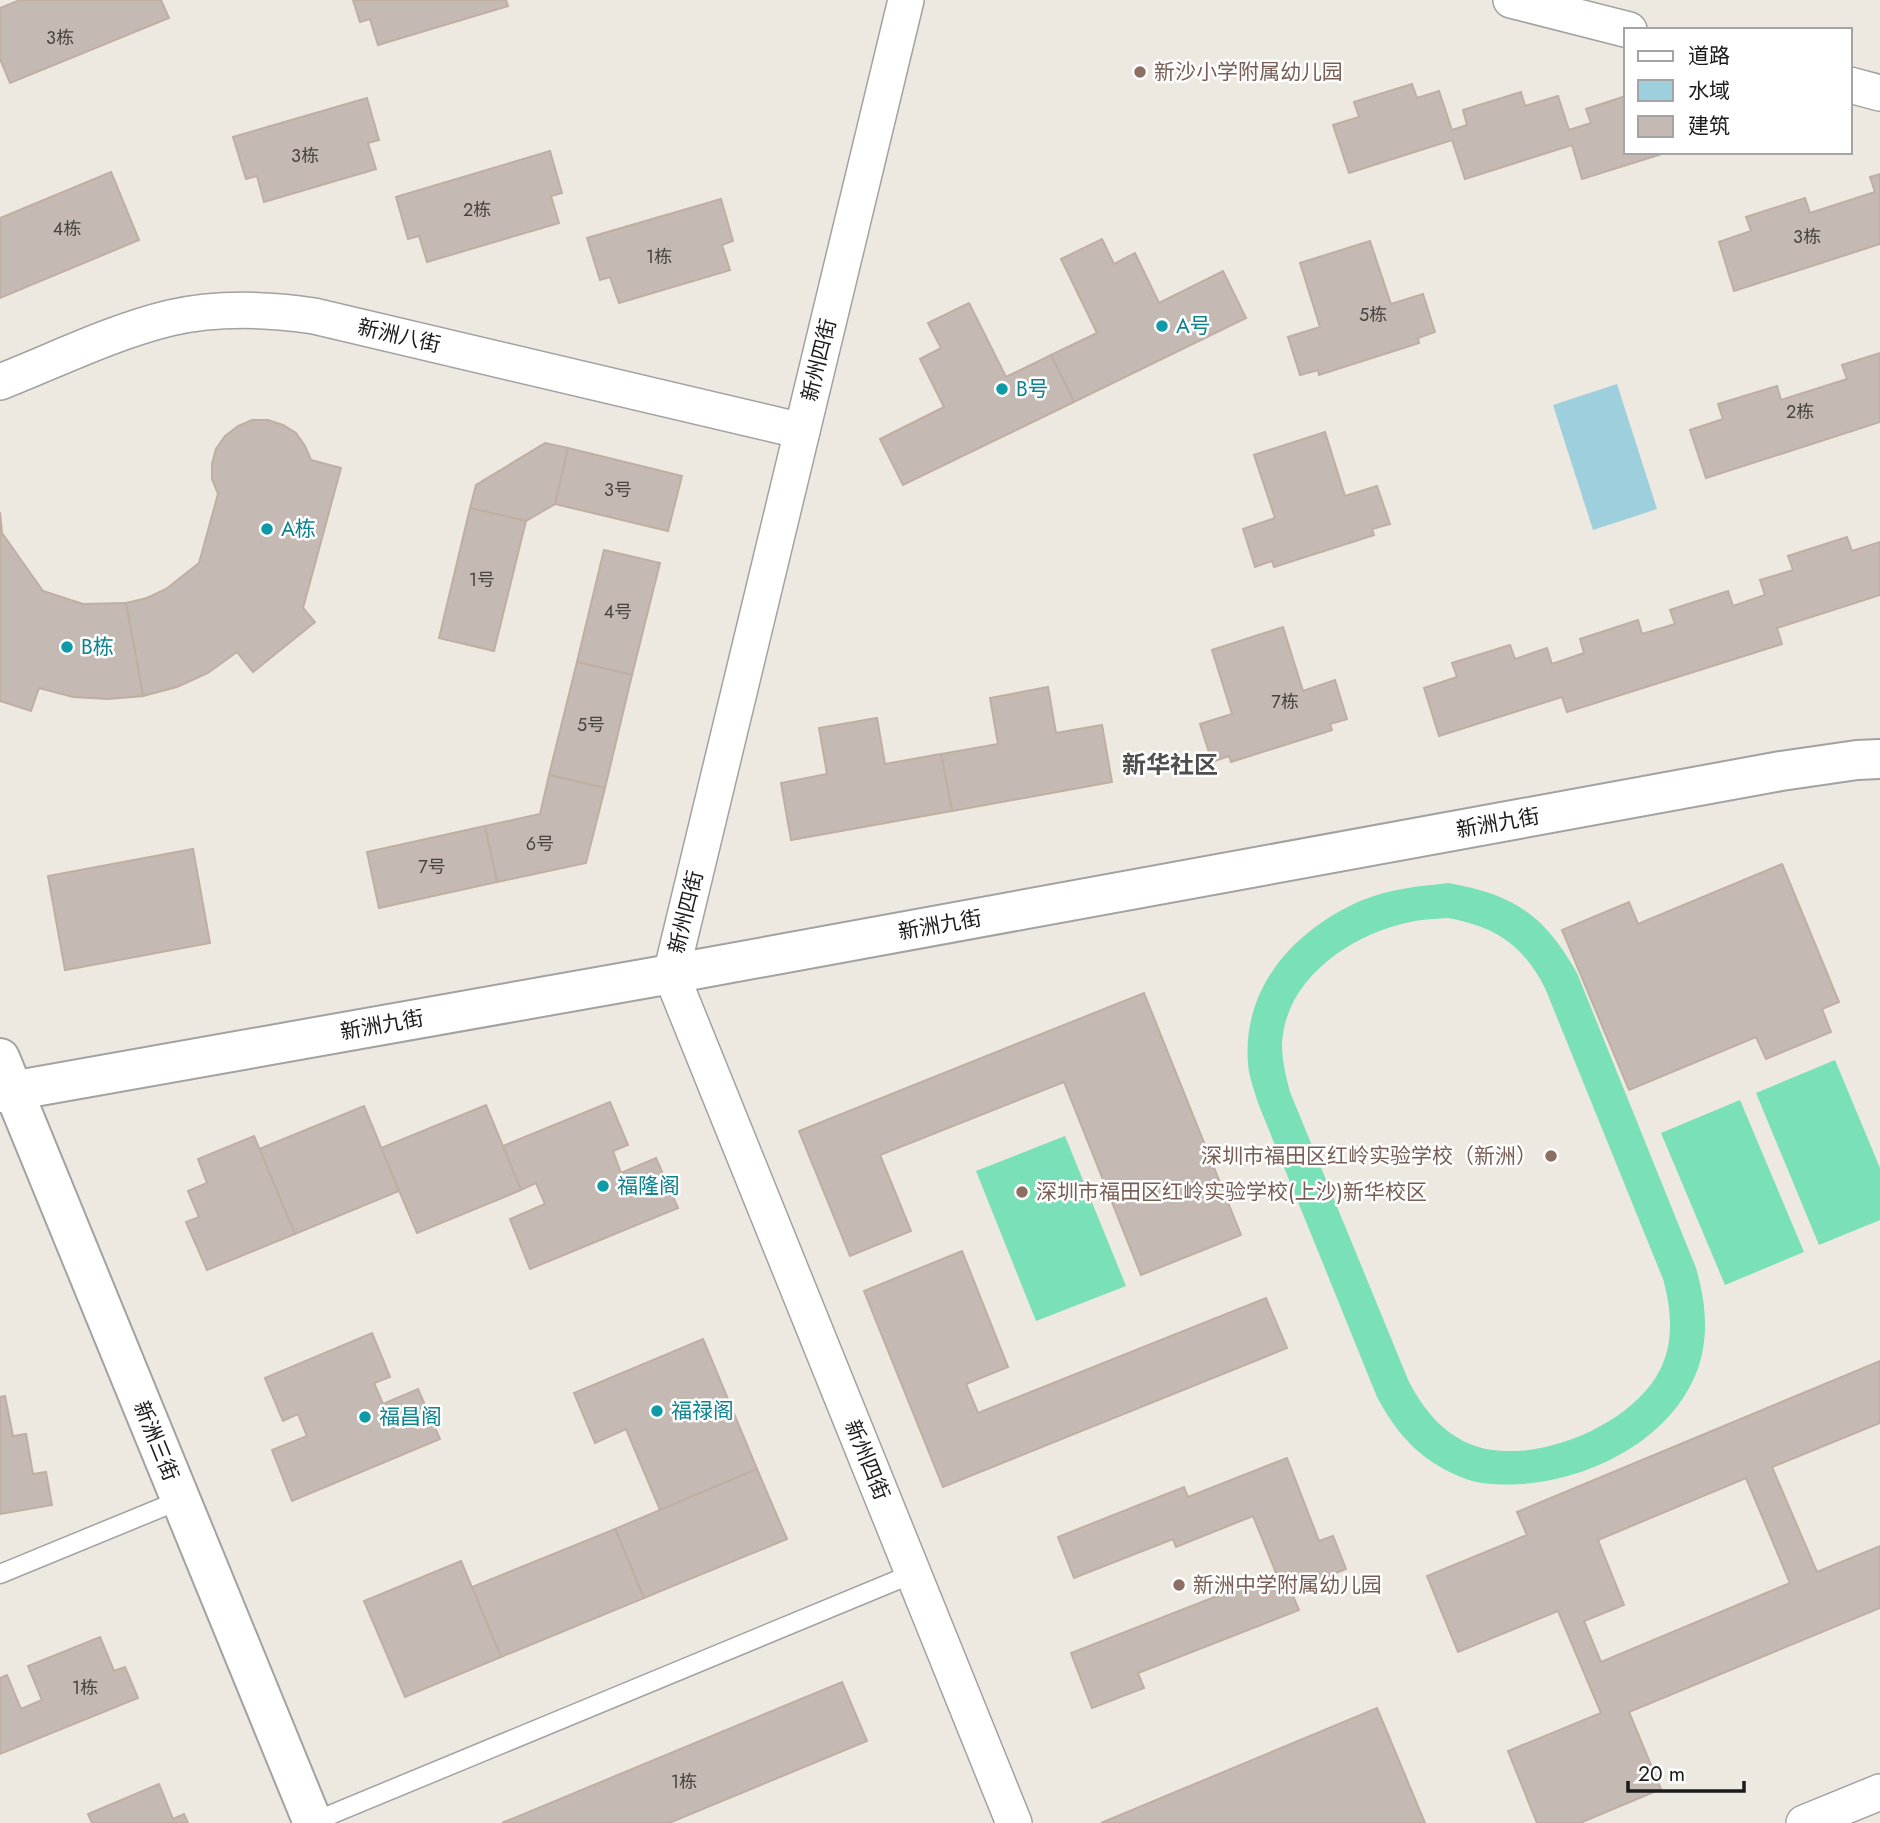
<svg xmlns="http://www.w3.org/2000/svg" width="1880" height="1823" font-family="Jost,'Noto Sans SC',sans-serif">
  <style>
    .pitch { fill: #7ae0b7; fill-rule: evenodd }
    .water { fill: #9ecfdd }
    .building { fill: #c5bab3; stroke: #bfaea2; stroke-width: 2; fill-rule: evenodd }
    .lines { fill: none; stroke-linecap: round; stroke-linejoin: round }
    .service-casing { stroke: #a2a2a2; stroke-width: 21 }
    .minor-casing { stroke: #a2a2a2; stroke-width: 38 }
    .tertiary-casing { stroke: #a2a2a2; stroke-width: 42 }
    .service { stroke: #fff; stroke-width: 18 }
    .minor { stroke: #fff; stroke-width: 35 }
    .tertiary { stroke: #fff; stroke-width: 38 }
    .education-dot { fill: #8d6e63; stroke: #fff; stroke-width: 2.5 }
    .culture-dot { fill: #0f9aa8; stroke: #fff; stroke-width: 2.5 }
    .labels { text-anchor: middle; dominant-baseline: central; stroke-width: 5; stroke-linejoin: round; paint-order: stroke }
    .number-label { font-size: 18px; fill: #464341 }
    .education-label { font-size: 21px; fill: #785e54; stroke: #fff; text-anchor: start }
    .culture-label { font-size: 21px; fill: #0d838f; stroke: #fff; text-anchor: start }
    .street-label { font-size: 21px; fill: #1b1b1b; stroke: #fff }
    .quarter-label { font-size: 24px; font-weight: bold; fill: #4e4e4e; stroke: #fff }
  </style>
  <rect width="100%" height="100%" fill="#ede8e0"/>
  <!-- pitch -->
  <g class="pitch">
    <path d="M1449 883C1515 895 1544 915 1577 973L1696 1268C1705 1299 1709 1330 1700 1362 1678 1436 1594 1479 1522 1484 1505 1485 1485 1485 1469 1480 1424 1464 1399 1438 1377 1397L1258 1103C1255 1093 1251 1082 1249 1072 1238 992 1291 932 1360 901 1389 889 1419 886 1449 883ZM1448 918C1496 927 1522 944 1545 988L1663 1279C1672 1311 1675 1347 1656 1377 1625 1427 1539 1462 1482 1448 1447 1439 1425 1412 1409 1382L1290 1092C1286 1076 1282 1061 1282 1044 1285 978 1352 934 1410 922 1423 919 1436 919 1448 918Z"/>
    <polygon points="1835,1060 1880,1168 1880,1220 1819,1245 1756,1093"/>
    <polygon points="1740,1100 1804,1252 1725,1285 1661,1133"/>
    <polygon points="1065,1136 1126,1286 1036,1321 976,1171"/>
  </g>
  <!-- water -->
  <polygon class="water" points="1617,384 1657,509 1593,530 1553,405"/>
  <!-- building -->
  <g class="building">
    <polygon points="20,0 161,0 169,18 10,83 0,59 0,8"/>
    <polygon points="353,0 506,0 508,6 378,45 370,19 360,22"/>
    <polygon points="1412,84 1417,98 1439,91 1452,130 1467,125 1463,110 1521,92 1525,106 1558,96 1569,130 1591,123 1586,109 1626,96 1626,152 1668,152 1582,179 1572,145 1465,179 1452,140 1349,173 1333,125 1359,117 1354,102"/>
    <polygon points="367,98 379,140 368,143 376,169 264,202 257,176 246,179 233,137"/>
    <polygon points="550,151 562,193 551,196 559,223 427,262 419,236 408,239 396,197"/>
    <polygon points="111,172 139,240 0,298 0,218"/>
    <polygon points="1880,174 1880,244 1734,291 1719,242 1751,231 1746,217 1805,198 1810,213 1875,192 1870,177"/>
    <polygon points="721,199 733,241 722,245 730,270 619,303 610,277 600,280 587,238"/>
    <polygon points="1102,239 1114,264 1135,253 1159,303 1223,271 1246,318 1074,402 1051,355 1097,333 1061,259"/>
    <polygon points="1370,241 1391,304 1423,294 1435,332 1418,338 1419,343 1319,375 1318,370 1300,375 1288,337 1320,327 1300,263"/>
    <polygon points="969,303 1006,377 1051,355 1074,402 903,485 880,439 944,407 920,359 941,348 928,323"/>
    <polygon points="1880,353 1880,422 1706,478 1690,430 1723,419 1718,404 1777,386 1781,400 1847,379 1842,365"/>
    <polygon points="252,420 268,420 283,425 296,433 305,446 311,460 341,468 303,608 315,622 253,672 237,652 208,673 177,687 143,696 126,603 147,598 166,589 199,563 218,494 212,479 212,464 216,449 225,436 238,426"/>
    <polygon points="1325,432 1345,496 1377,486 1390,524 1372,529 1374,535 1274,567 1272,561 1255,567 1243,529 1275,518 1254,455"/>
    <polygon points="545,443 568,448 555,504 526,521 470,508 476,485"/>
    <polygon points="568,448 682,476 668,531 555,504"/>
    <polygon points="470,508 526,521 494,651 439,638"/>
    <polygon points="0,512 2,533 43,591 83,604 126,603 143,696 108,699 73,697 39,688 31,711 0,701"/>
    <polygon points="1847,537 1852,551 1880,542 1880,595 1777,628 1782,644 1567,712 1562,697 1439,736 1424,688 1457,677 1452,663 1510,645 1515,659 1547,648 1552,664 1584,653 1580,639 1638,620 1642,634 1675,624 1670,610 1728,591 1733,606 1765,595 1760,580 1793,570 1788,556"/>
    <polygon points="604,550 660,563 632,675 577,662"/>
    <polygon points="1283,627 1303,691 1335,680 1347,719 1330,724 1332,730 1231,762 1229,756 1212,762 1200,724 1232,714 1212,650"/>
    <polygon points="577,662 632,675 605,788 549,775"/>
    <polygon points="1048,687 1056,733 1102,725 1112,782 952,811 941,754 998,744 990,698"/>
    <polygon points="877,718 885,764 941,754 952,811 791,840 781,783 827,774 819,728"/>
    <polygon points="549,775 605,788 586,863 497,882 485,826 540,814"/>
    <polygon points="485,826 497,882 379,908 367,852"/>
    <polygon points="193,849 210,943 65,970 48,876"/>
    <polygon points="1782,864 1839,1002 1822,1009 1831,1032 1766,1059 1756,1037 1629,1090 1562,930 1629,902 1638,924"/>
    <polygon points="1144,993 1241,1235 1141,1275 1064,1082 880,1155 911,1231 850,1256 799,1131"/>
    <polygon points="610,1102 628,1145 613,1151 621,1173 656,1158 678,1208 530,1269 510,1219 545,1204 536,1183 521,1190 503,1146"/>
    <polygon points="486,1105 521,1190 417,1233 381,1148"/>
    <polygon points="364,1106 399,1191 295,1234 259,1149"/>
    <polygon points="254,1136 295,1234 207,1270 186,1222 199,1217 188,1191 207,1183 198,1159"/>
    <polygon points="962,1251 1008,1367 966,1384 978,1413 1266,1298 1287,1348 943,1487 864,1291"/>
    <polygon points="372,1333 390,1377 374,1383 383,1404 418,1389 440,1439 292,1501 272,1450 307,1436 298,1414 283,1421 265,1378"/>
    <polygon points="703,1339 757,1469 660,1510 626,1429 595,1443 574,1393"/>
    <path d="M1880 1361V1423L1772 1467 1817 1572 1880 1546V1608L1629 1712 1661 1789 1580 1823H1537L1508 1751 1601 1713 1558 1611 1458 1652 1427 1576 1527 1535 1517 1512ZM1746 1478 1790 1583 1601 1662 1584 1621 1624 1605 1598 1540Z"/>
    <polygon points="5,1396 13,1436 26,1434 33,1474 46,1472 52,1505 0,1514 0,1397"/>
    <polygon points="1287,1458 1319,1541 1333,1536 1346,1569 1291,1591 1299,1610 1138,1673 1144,1688 1092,1708 1071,1653 1276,1573 1253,1516 1176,1547 1173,1539 1074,1578 1058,1537 1184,1487 1188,1497"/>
    <polygon points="757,1469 787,1539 644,1598 615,1529"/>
    <polygon points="615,1529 644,1598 501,1657 472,1587"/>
    <polygon points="461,1561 501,1657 405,1697 364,1601"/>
    <polygon points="100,1637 114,1671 125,1667 138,1698 0,1754 0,1678 7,1675 21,1709 42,1700 28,1666"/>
    <polygon points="842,1682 867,1741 669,1823 502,1823"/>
    <polygon points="1377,1708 1425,1823 1101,1823"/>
    <polygon points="159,1784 173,1819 184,1814 188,1823 92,1823 88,1814"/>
  </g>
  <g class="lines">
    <!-- service casing -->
    <g class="service-casing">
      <g id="service">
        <polyline points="0,1574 180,1500"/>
        <polyline points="313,1822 912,1574"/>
      </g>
    </g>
    <!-- minor casing -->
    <g class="minor-casing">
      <g id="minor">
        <polyline points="906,0 671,974 1014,1823"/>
        <polyline points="1511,0 1629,30"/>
        <polyline points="1850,85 1880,93"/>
        <path d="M0 382C56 360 112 332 170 318 218 307 267 309 314 316L802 431"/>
        <polyline points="1804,1823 1880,1792"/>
      </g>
    </g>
    <!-- tertiary casing -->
    <g class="tertiary-casing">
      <g id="tertiary">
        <polyline points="0,1058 313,1823"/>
        <polyline points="0,1093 671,974 1781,771 1857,760 1880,759"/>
      </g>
    </g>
    <!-- service -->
    <use href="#service" class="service"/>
    <!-- minor -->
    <use href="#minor" class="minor"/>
    <!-- tertiary -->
    <use href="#tertiary" class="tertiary"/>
  </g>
  <!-- markers -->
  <g class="education-dot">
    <circle cx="1140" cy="72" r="7"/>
    <circle cx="1551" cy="1156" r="7"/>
    <circle cx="1022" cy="1192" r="7"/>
    <circle cx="1179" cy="1585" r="7"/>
  </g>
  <g class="culture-dot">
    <circle cx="1162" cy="326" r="7"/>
    <circle cx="1002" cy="389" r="7"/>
    <circle cx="267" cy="529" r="7"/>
    <circle cx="67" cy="647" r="7"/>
    <circle cx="603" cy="1186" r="7"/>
    <circle cx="657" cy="1411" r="7"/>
    <circle cx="365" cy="1417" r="7"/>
  </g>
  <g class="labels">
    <!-- number labels -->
    <g class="number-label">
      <text x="60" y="38">3栋</text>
      <text x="305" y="156">3栋</text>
      <text x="477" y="210">2栋</text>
      <text x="67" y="229">4栋</text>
      <text x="1807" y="237">3栋</text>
      <text x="659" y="257">1栋</text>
      <text x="1373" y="315">5栋</text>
      <text x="1800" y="412">2栋</text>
      <text x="618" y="490">3号</text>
      <text x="482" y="580">1号</text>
      <text x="618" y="612">4号</text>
      <text x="1285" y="702">7栋</text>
      <text x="591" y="725">5号</text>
      <text x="540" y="844">6号</text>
      <text x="432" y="867">7号</text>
      <text x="85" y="1688">1栋</text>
      <text x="684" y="1782">1栋</text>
    </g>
    <!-- education labels -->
    <g class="education-label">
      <text x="1154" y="72">新沙小学附属幼儿园</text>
      <text x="1537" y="1156" text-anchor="end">深圳市福田区红岭实验学校（新洲）</text>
      <text x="1036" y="1192">深圳市福田区红岭实验学校(上沙)新华校区</text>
      <text x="1193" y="1585">新洲中学附属幼儿园</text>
    </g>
    <!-- culture labels -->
    <g class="culture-label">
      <text x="1176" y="326">A号</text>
      <text x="1016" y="389">B号</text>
      <text x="281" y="529">A栋</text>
      <text x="81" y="647">B栋</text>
      <text x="617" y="1186">福隆阁</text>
      <text x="671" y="1411">福禄阁</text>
      <text x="379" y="1417">福昌阁</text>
    </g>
    <!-- street labels -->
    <g class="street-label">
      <text transform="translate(399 336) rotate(13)">新洲八街</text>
      <text transform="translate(819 360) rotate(-76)">新州四街</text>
      <text transform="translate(1498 823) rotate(-10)">新洲九街</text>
      <text transform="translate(686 912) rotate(-76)">新州四街</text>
      <text transform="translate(940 925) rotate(-10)">新洲九街</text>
      <text transform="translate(382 1025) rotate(-10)">新洲九街</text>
      <text transform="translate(156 1441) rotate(68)">新洲三街</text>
      <text transform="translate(867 1460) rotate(68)">新州四街</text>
    </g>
    <!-- quarter labels -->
    <g class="quarter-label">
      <text x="1170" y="764">新华社区</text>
    </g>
  </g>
  <!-- legend -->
  <rect x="1624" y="28" width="228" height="126" fill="#ffffff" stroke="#a4a4a4" stroke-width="2"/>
  <rect x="1638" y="51" width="35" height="10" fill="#ffffff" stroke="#a4a4a4" stroke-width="2"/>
  <text x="1688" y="63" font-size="21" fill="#1b1b1b">道路</text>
  <rect x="1638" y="80" width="35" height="21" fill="#9ecfdd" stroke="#a4a4a4" stroke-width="2"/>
  <text x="1688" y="98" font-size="21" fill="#1b1b1b">水域</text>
  <rect x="1638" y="116" width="35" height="21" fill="#c5bab3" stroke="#a4a4a4" stroke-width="2"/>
  <text x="1688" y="133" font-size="21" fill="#1b1b1b">建筑</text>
  <!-- scale -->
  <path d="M1628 1781v10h116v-10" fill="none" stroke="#1b1b1b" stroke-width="3.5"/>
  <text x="1638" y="1781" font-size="21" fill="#1b1b1b" stroke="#ffffff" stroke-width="5" paint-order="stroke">20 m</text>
</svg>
